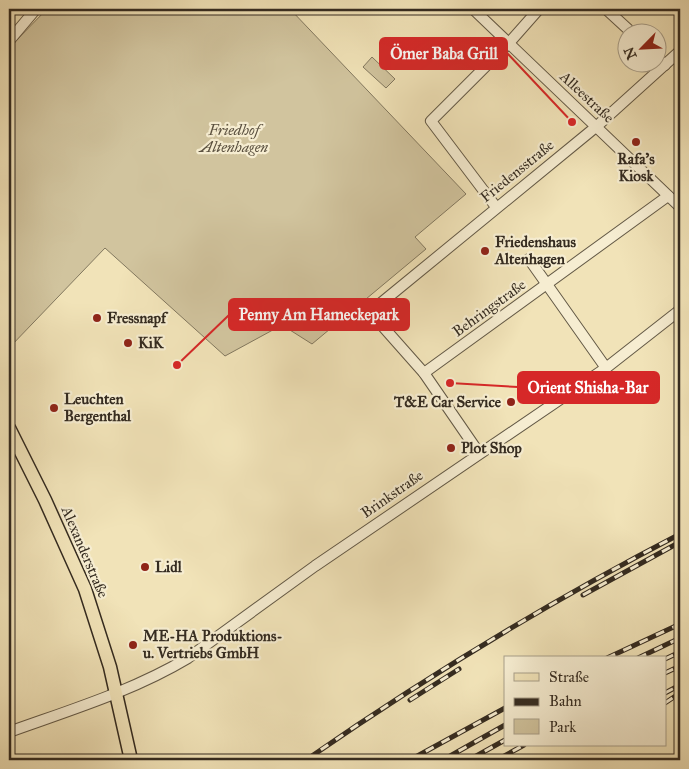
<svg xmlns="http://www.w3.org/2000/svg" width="689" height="769" font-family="'IM FELL Great Primer',serif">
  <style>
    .green { fill: #d1c49e; stroke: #82785f }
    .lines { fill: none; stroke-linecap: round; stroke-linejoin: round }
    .minor-casing { stroke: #635946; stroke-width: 12 }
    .major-casing { stroke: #342b20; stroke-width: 15 }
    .minor { stroke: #f6edd1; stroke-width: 10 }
    .major { stroke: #f1e3b8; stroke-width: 12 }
    .rail-casing { stroke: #342b20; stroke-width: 5 }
    .rail { stroke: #f6edd1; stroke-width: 3; stroke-dasharray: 9; stroke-linecap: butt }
    .poi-dot { fill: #8f2418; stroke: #f6edd1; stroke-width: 2 }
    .labels { text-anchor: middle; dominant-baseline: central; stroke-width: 4.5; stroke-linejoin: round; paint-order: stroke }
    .street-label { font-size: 15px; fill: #342b20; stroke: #f6edd1 }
    .park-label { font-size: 15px; font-style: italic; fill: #5b5140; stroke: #f6edd1 }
    .poi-label { font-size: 15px; font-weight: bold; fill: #342b20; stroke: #f6edd1; text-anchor: start }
    .leader { fill: none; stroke: #d62828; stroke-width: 2 }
    .callout-dot { fill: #d62828; stroke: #f6edd1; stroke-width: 2 }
    .callout { fill: #d62828; stroke: #d62828; stroke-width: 2 }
    .callout-label { font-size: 16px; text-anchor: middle; font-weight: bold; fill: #fff }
  </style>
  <rect width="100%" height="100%" fill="#f1e3b8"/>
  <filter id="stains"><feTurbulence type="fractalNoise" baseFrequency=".004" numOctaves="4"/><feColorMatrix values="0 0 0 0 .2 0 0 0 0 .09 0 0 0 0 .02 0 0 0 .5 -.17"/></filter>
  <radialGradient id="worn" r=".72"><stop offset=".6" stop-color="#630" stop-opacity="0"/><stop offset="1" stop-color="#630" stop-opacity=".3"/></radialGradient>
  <!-- green -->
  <g class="green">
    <polygon points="47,9 290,9 466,194 415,237 426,249 312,344 282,325 225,356 105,248 9,348 9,48"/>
    <polygon points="372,57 395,79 386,88 363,67"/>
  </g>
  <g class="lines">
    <!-- minor casing -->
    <g class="minor-casing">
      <g id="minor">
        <polyline points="473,9 680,207"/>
        <polyline points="606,9 631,32"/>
        <polyline points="9,41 36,9"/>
        <polyline points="656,57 665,65"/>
        <polyline points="496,207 431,121 509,43 539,9"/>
        <polyline points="529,259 606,368"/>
        <polyline points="424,373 668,196"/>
        <polyline points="479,453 424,373 370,312 597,126 680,51"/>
        <path d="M9 732C70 710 133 691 188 658L315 566 606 368 680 310"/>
      </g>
    </g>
    <!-- major casing -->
    <g class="major-casing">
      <polyline id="major" points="9,428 45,500 85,589 110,667 131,760"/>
    </g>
    <!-- minor -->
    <use href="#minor" class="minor"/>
    <!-- major -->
    <use href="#major" class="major"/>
    <!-- rail casing -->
    <g class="rail-casing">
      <g id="rail">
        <polyline points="583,595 680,542"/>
        <polyline points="607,658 680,624"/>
        <polyline points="638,658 680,638"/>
        <polyline points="665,659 680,652"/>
        <polyline points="665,673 680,666"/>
        <polyline points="665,693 680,685"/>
        <polyline points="410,700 459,669"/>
        <polyline points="665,703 680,693"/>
        <path d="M306 760C426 677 551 601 680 534"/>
        <polyline points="410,760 505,708"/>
        <polyline points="443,760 505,725"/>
        <polyline points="469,760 505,740"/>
        <polyline points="497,760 524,745"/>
      </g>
    </g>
    <!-- rail -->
    <use href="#rail" class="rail"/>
  </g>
  <!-- markers -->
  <g class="poi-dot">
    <circle cx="636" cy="142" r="5"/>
    <circle cx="485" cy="251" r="5"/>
    <circle cx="97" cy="318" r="5"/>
    <circle cx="128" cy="343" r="5"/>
    <circle cx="511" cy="402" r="5"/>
    <circle cx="54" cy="408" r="5"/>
    <circle cx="451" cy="448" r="5"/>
    <circle cx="145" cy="567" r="5"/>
    <circle cx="133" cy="645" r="5"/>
  </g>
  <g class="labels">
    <!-- street labels -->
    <g class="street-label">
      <text transform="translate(587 97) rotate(43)">Alleestraße</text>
      <text transform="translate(517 171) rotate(-39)">Friedensstraße</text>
      <text transform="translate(489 308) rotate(-36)">Behringstraße</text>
      <text transform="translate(392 494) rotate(-35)">Brinkstraße</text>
      <text transform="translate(85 552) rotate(67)">Alexanderstraße</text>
    </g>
    <!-- park labels -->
    <g class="park-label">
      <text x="234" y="130">Friedhof<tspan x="234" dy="17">Altenhagen</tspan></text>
    </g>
    <!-- poi labels -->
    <g class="poi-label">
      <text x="636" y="159" text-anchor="middle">Rafa's<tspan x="636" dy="17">Kiosk</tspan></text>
      <text x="495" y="242">Friedenshaus<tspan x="495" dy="17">Altenhagen</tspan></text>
      <text x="107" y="318">Fressnapf</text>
      <text x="138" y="343">KiK</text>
      <text x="64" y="399">Leuchten<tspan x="64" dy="17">Bergenthal</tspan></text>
      <text x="501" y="402" text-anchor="end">T&amp;E Car Service</text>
      <text x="461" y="448">Plot Shop</text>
      <text x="155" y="567">Lidl</text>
      <text x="143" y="636">ME-HA Produktions-<tspan x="143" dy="17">u. Vertriebs GmbH</tspan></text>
    </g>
  </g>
  <!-- callouts -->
  <path class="leader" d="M572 122L507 53M177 365L229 315M450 383L518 387"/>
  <g class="callout-dot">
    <circle cx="572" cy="122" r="5"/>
    <circle cx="177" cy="365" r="5"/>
    <circle cx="450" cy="383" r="5"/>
  </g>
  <g class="callout">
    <rect x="380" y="38" width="127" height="31" rx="5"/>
    <rect x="229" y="299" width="180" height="31" rx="5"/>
    <rect x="518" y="372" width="141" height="31" rx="5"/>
  </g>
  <g class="callout-label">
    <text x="444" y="59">Ömer Baba Grill</text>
    <text x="319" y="320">Penny Am Hameckepark</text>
    <text x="588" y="393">Orient Shisha-Bar</text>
  </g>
  <!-- margin -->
  <rect width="689" height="769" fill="none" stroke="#f1e3b8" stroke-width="30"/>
  <rect x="10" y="10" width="669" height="749" fill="none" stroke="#342b20" stroke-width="2.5"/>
  <rect x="15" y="15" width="659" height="739" fill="none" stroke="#342b20"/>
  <!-- legend -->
  <rect x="504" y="656" width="162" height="90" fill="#f6edd1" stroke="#a89f8a"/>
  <rect x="514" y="673" width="25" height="8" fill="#f1e3b8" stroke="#a89f8a"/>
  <text x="549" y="682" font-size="15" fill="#342b20">Straße</text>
  <rect x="514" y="698" width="25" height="8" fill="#342b20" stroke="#a89f8a"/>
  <text x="549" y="706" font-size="15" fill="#342b20">Bahn</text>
  <rect x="514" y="719" width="25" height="15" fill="#d1c49e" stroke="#a89f8a"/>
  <text x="549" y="732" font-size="15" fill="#342b20">Park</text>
  <!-- north arrow -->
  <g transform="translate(642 48) rotate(246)"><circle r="24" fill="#f6edd1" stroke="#a89f8a"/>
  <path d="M0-4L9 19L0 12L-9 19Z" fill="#8f2418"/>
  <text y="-8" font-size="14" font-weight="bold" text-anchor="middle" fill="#342b20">N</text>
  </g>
  <rect width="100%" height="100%" filter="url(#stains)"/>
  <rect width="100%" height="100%" fill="url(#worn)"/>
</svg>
